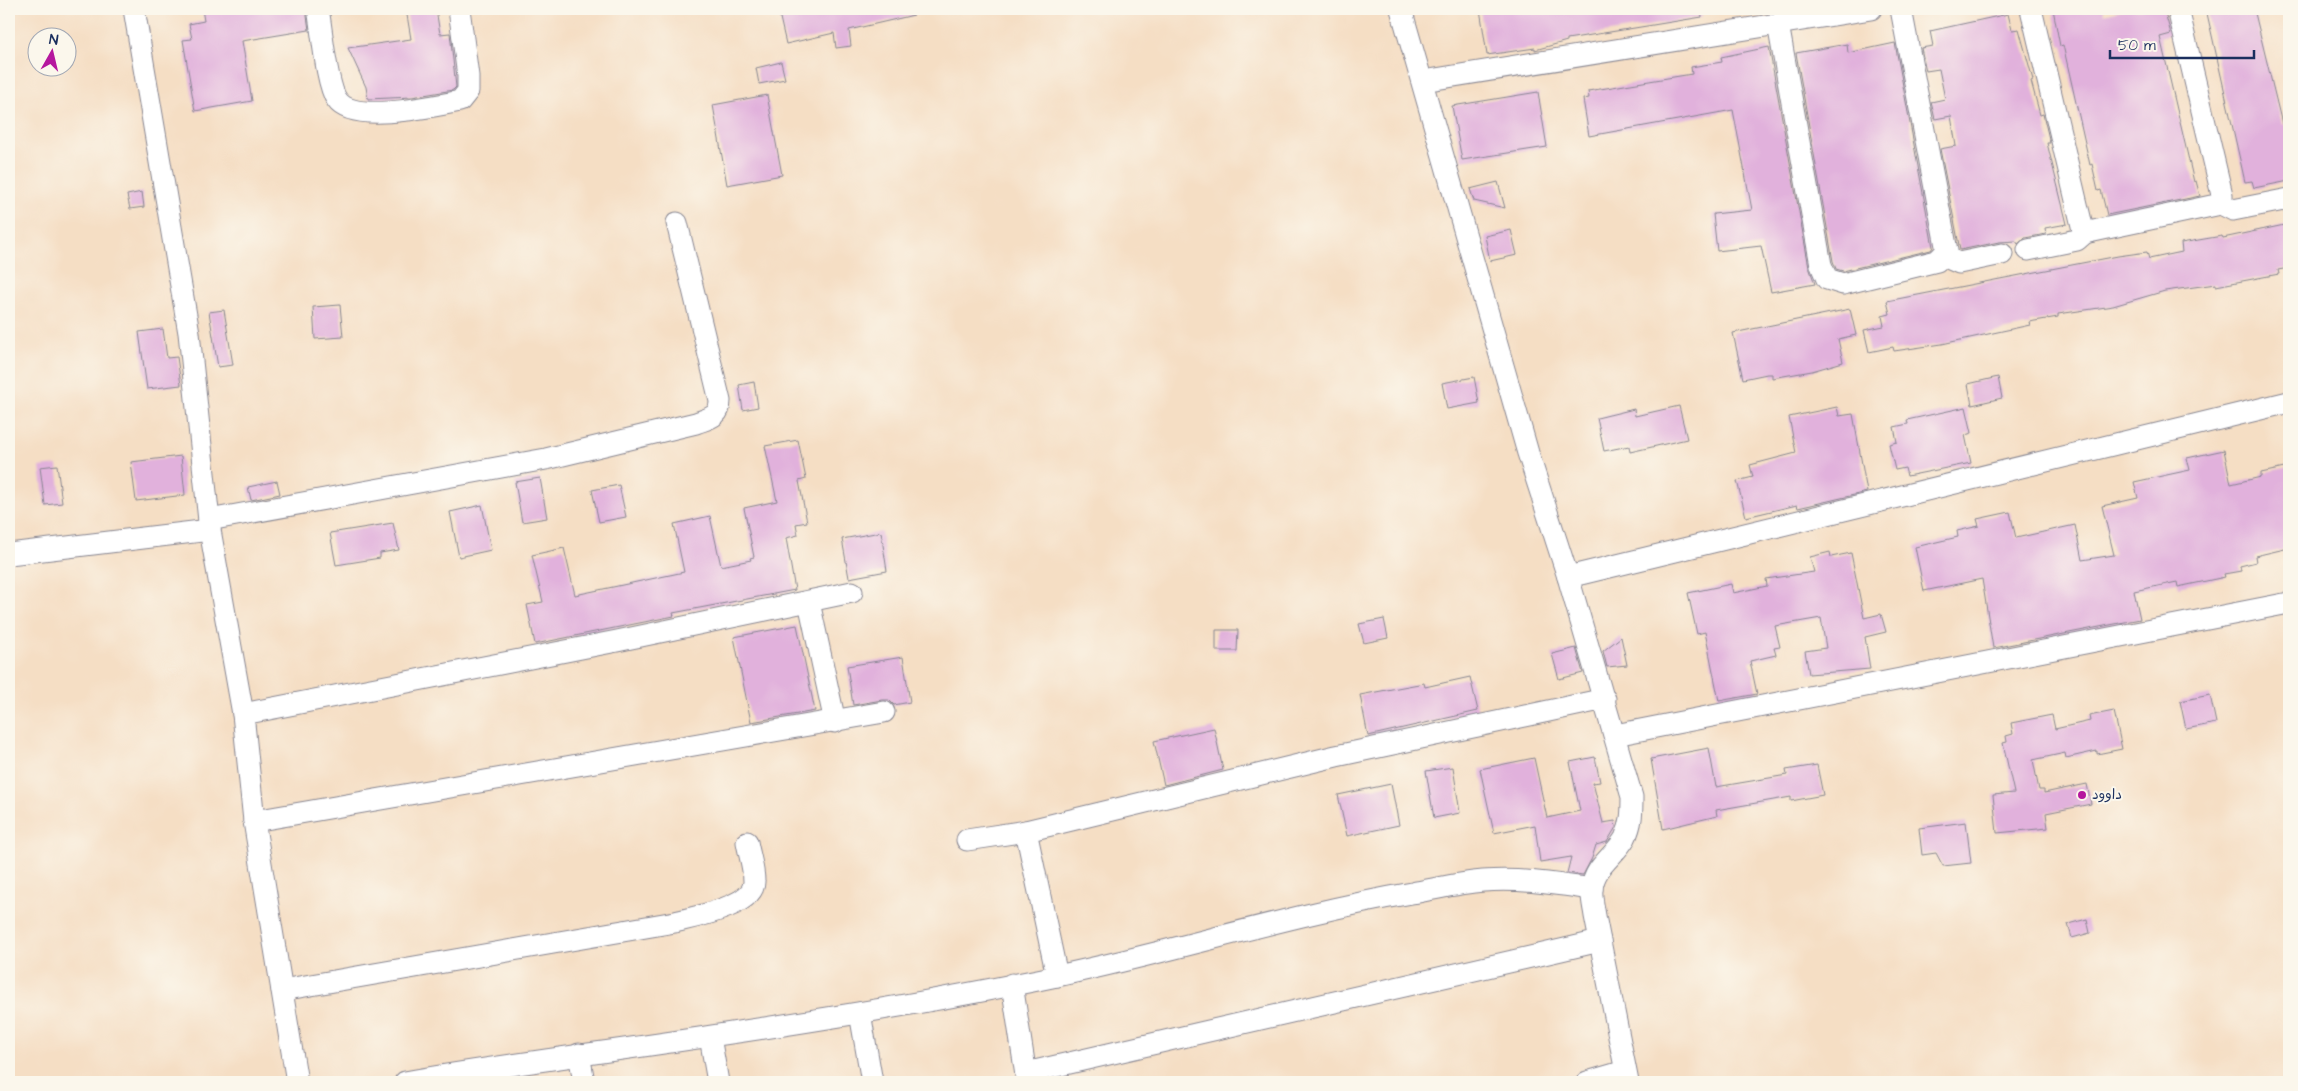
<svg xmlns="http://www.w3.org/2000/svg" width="2298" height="1091" font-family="'Architects Daughter','Playpen Sans Arabic',sans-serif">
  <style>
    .building { fill: #e1b1dc }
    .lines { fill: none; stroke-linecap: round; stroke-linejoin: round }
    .street-casing { stroke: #888691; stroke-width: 23 }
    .street { stroke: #fff; stroke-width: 21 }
    .poi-dot { fill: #b5179e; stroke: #fbf7ec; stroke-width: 2 }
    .labels { text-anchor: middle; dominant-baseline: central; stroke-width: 4; stroke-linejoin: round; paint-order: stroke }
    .poi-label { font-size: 14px; fill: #1b2f5e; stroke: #fbf7ec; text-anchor: start }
  </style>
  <rect width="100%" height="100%" fill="#fbf7ec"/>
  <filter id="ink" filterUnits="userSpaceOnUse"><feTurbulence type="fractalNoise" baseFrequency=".02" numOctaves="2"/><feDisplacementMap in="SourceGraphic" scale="10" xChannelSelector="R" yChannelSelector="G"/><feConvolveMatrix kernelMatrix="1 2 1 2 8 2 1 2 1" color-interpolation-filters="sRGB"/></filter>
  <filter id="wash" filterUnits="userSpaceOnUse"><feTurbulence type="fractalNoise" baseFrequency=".0096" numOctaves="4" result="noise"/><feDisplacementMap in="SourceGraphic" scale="20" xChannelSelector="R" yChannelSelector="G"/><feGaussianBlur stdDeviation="1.12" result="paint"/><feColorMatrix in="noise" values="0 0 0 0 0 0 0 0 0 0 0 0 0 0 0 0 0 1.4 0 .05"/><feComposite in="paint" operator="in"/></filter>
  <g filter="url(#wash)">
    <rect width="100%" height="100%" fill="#f5dec4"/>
    <g id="blocks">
      <!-- building -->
      <g class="building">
        <polygon points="202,9 306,9 309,30 242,41 252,101 195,111 183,40 192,39 189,24 204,21"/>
        <polygon points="406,9 436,9 440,34 450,33 456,87 453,90 412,97 368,99 366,87 348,48 411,39"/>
        <polygon points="778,9 913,9 914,15 849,30 851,46 836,48 834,33 786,44"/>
        <polygon points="1480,9 1701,9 1702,17 1567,39 1567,41 1535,50 1535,48 1487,55"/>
        <polygon points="2053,9 2103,9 2104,14 2125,9 2164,9 2171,34 2160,37 2194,182 2196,181 2200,196 2107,215 2101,190 2098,191 2092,164 2090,165 2063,45 2060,46"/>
        <polygon points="2206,9 2254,9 2282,124 2289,123 2289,181 2254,188 2252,181 2245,182"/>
        <polygon points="2008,14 2012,30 2019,29 2033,80 2031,81 2040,115 2043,114 2050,143 2047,143 2067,224 2045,228 2046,234 2025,238 2018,244 2016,241 1999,242 1960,250 1940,149 1956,146 1951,116 1935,119 1931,102 1945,99 1939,69 1926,71 1921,48 1933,46 1930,31"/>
        <polygon points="1895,43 1933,247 1931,250 1843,271 1836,269 1833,261 1796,53 1847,44 1848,53"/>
        <polygon points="1769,47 1809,267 1815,284 1771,292 1761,246 1717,251 1713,214 1752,210 1733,110 1589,136 1583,99 1589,98 1588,91 1692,74 1691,67 1722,62 1721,57"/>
        <polygon points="781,62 785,79 759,84 756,68"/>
        <polygon points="1538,92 1547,147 1462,160 1452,106"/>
        <polygon points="767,95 782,175 727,185 713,105"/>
        <polygon points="1498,182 1505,208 1474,201 1470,189"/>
        <polygon points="142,192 144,207 130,209 127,195"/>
        <polygon points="2289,224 2289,268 2278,270 2279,274 2216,286 2216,284 2165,291 2113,306 2058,314 2058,317 2029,322 2030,325 1942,344 1894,351 1893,347 1869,352 1864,330 1884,326 1882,316 1890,314 1887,301 2118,256 2147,252 2149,259 2182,252 2181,243 2222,236 2223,238"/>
        <polygon points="1511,230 1517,255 1490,261 1485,236"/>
        <polygon points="340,305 343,337 315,339 313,307"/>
        <polygon points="1850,309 1856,335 1838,339 1843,362 1812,371 1772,378 1772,374 1767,374 1743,379 1733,333"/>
        <polygon points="224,310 233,365 218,367 209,312"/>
        <polygon points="163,329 167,358 177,357 181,385 147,389 139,332"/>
        <polygon points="1474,377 1479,403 1447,409 1442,383"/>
        <polygon points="1998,377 2002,398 1972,405 1968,384"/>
        <polygon points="754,382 758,407 743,410 739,385"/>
        <polygon points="1679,406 1687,439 1630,452 1629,446 1604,451 1597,418 1634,409 1635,416"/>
        <polygon points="1837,407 1839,416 1853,414 1867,492 1798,508 1797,505 1746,517 1737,481 1753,477 1750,465 1796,453 1789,417"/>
        <polygon points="1966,407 1972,433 1965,435 1971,463 1907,476 1905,468 1895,470 1889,444 1897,442 1894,427 1908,424 1907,420"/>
        <polygon points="798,440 806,479 799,481 807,522 796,524 798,535 786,538 795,590 673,613 674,616 535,644 527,605 543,602 532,555 564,548 575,595 684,572 674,524 710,516 721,566 751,560 750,558 754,557 744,508 777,501 765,446"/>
        <polygon points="2224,450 2231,484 2261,477 2261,473 2289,467 2289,548 2255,556 2256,562 2240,566 2241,571 2224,574 2225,577 2178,587 2177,582 2134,591 2140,619 1993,648 1982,579 1924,591 1915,547 1958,537 1957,531 1979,526 1977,519 2010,512 2016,538 2075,525 2082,560 2114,555 2102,506 2138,498 2134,482 2190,470 2187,458"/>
        <polygon points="181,456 185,495 136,501 131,462"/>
        <polygon points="57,465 62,503 45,505 40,467"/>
        <polygon points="540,478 547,518 522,522 515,482"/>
        <polygon points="277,481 280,494 251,500 248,487"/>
        <polygon points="619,485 626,517 599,522 592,490"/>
        <polygon points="482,505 491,550 459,557 450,512"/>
        <polygon points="393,523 399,550 380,553 380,558 336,565 330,533"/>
        <polygon points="881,532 887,571 849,578 842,539"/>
        <polygon points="1830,552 1831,557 1851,553 1864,618 1881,614 1886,632 1865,637 1870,669 1809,674 1805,651 1826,648 1821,618 1775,626 1780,647 1774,648 1776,655 1750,661 1757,694 1719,701 1705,632 1697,634 1688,593 1731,584 1733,593 1767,586 1766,579 1814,572 1810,557"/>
        <polygon points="1384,619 1388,638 1364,643 1359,624"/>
        <polygon points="797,625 815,711 751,722 734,637"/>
        <polygon points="1216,630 1238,630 1237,651 1216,651"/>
        <polygon points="1621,637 1627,665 1607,667 1603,651"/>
        <polygon points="1576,648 1583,673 1559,679 1552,654"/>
        <polygon points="903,657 910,702 894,705 889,700 882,700 853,705 847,666"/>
        <polygon points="1470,677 1478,711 1368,736 1360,695 1424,683 1425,687"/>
        <polygon points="2210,695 2216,723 2186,729 2180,701"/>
        <polygon points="2114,711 2122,749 2097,754 2097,751 2066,758 2065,753 2033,760 2039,790 2044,790 2044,793 2087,784 2091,804 2046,813 2048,828 1997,833 1993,795 2014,793 2003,743 2007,742 2006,736 2013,734 2011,723 2052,715 2055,729 2090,721 2089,716"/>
        <polygon points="1214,728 1223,770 1164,785 1154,741"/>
        <polygon points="1709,748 1716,787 1787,775 1786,770 1817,765 1823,795 1791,801 1791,797 1716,810 1717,816 1663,829 1651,759"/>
        <polygon points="1595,757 1600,782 1593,783 1603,823 1615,821 1616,827 1607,842 1596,845 1592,858 1583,875 1567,873 1571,857 1540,862 1535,825 1494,833 1480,769 1534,758 1547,818 1580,811 1570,762"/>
        <polygon points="1453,767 1460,813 1434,818 1426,771"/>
        <polygon points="1391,784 1399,825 1347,836 1338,795"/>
        <polygon points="1966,822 1971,863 1943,866 1936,853 1922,855 1919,828"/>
        <polygon points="2087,919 2090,933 2072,938 2068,924"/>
      </g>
    </g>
  </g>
  <g filter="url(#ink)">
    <use href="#blocks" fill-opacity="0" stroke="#888691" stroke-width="1"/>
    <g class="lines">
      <!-- street casing -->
      <g class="street-casing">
        <g id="street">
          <polyline points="134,9 189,333 210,530 243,714 254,821 297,1082"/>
          <path d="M318 9C322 29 326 84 337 100 353 124 434 106 460 101L468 91V76L459 9"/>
          <path d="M1401 9 1528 453 1568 577 1632 797C1632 812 1632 824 1625 838 1615 856 1594 866 1592 889 1591 898 1594 908 1595 916L1628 1082"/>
          <polyline points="2031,9 2083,230 2089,232 2216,205 2222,200 2222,195 2178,9"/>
          <polyline points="1778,24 1821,265 1827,279 1843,284 1937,261 1947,251 1901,9"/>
          <polyline points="1423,81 1871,9"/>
          <polyline points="2219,203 2233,210 2289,199"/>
          <polyline points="2028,250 2077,240 2086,232"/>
          <polyline points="1943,256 1959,263 2002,254"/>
          <path d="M209 520 546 459 696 423C709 418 720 417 720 401L677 223"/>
          <polyline points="9,554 210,530"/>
          <polyline points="1568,577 2289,402"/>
          <polyline points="809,602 835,722"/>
          <polyline points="243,714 617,641 852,592"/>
          <polyline points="1615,735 2289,603"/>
          <polyline points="254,821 884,712"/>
          <polyline points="1026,831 1057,976"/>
          <polyline points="967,840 1026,831 1336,756 1605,699"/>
          <polyline points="1012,984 1027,1082"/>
          <path d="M282 990 675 922C694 917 755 906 754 881 754 868 749 854 747 842"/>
          <polyline points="860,1013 872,1082"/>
          <polyline points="710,1037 718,1082"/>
          <polyline points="579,1054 584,1082"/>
          <polyline points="1026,1073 1600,941"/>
          <path d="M405 1082C507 1064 609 1052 711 1036 827 1019 943 1000 1057 976 1177 951 1291 914 1412 893 1435 889 1459 883 1483 881 1520 878 1556 884 1592 889"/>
          <polyline points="1587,1082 1625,1071"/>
        </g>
      </g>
      <!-- street -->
      <use href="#street" class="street"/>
    </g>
  </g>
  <!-- markers -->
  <circle class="poi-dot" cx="2082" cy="795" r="5"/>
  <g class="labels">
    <!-- poi labels -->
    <g class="poi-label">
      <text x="2092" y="795">داوود</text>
    </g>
  </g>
  <!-- margin -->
  <rect width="2298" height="1091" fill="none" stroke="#fbf7ec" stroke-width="30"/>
  <!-- north arrow -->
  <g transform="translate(52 52) rotate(8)"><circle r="24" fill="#fbf7ec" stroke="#a1a7b3"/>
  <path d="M0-4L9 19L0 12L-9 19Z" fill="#b5179e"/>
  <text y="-8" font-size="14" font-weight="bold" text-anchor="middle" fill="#1b2f5e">N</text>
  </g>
  <!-- scale -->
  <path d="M2110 50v8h144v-8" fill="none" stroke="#1b2f5e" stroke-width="2.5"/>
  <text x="2118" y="50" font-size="15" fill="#1b2f5e" stroke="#fbf7ec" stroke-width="4" paint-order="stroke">50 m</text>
</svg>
